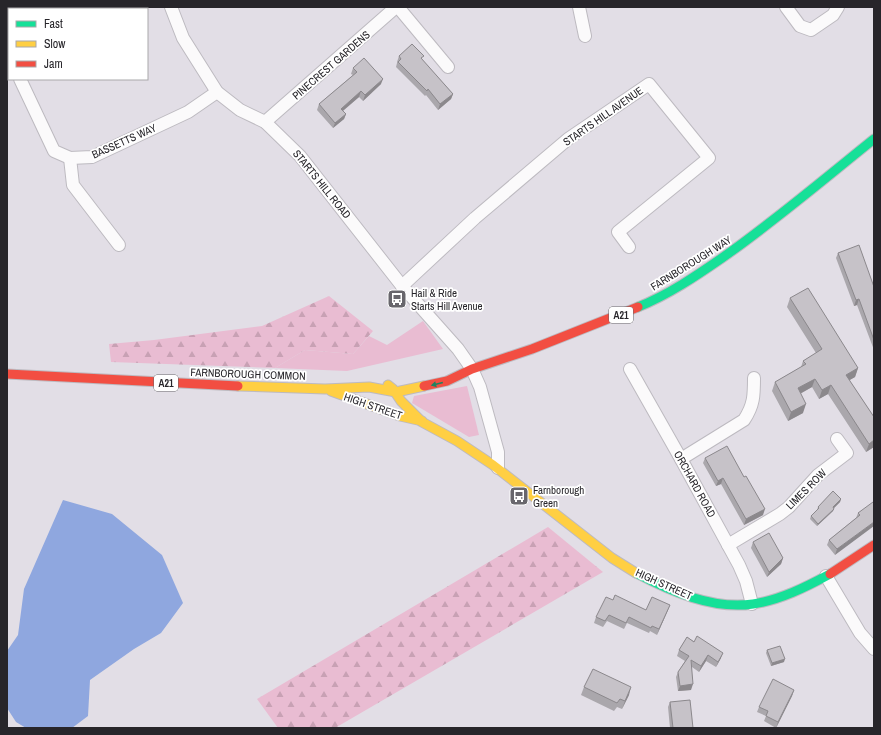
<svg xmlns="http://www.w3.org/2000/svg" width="881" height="735" font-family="'Archivo Narrow',sans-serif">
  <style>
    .grass { fill: #e9bcd2 }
    .forest { fill: url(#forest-firs) }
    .water { fill: #8fa7df }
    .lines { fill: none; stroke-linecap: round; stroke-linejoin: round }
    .street-casing { stroke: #bdbac0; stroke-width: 14 }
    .fast-casing { stroke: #bdbac0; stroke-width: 11 }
    .slow-casing { stroke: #bdbac0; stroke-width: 11 }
    .jam-casing { stroke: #bdbac0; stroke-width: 11 }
    .street { stroke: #fbfafb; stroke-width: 12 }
    .fast { stroke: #16e098; stroke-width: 9 }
    .slow { stroke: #ffcf43; stroke-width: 9 }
    .jam { stroke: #f24e42; stroke-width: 9 }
    .wall { fill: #aaa7ac }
    .shaded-wall { fill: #8b888c }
    .building { fill: #c6c2c8; stroke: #8b888c }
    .oneway { fill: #1e8261 }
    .labels { text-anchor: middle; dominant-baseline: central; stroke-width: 3.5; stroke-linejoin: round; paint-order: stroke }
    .shield { fill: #fff; stroke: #68666a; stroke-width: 1 }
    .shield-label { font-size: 10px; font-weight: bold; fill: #27252a }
    .street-label { font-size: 11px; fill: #27252a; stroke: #fff }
    .poi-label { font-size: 11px; fill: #27252a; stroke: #fff; text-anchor: start }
  </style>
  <defs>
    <pattern id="forest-firs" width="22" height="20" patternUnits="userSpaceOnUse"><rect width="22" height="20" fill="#e9bcd2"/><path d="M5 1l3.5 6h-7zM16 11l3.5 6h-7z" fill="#c8a1b4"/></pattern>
  </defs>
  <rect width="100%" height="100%" fill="#e2dee6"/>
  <!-- grass -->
  <g class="grass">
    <polygon points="423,321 443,349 347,371 275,368 305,350 353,354 369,336 387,345"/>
    <polygon points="467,386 479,435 469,437 412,403 414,396"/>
  </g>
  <!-- forest -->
  <g class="forest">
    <polygon points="329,296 373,331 353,354 305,350 275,368 111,362 109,344 154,340 262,326"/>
    <polygon points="548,527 603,572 335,728 278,728 257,699"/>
  </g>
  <!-- water -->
  <polygon class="water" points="63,500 112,514 162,555 183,603 161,633 134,649 90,680 88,716 72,728 26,728 16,722 7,708 7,651 18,635 24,589"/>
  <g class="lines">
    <!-- street casing -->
    <g class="street-casing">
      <g id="street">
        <polyline points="171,7 183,38 217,92 240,110 265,122 300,156 402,286 458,349 472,369 480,387 498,452 498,468"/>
        <polyline points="398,7 448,67"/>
        <polyline points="579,7 585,36"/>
        <polyline points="786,7 800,26 811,30 833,15 838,7"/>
        <polyline points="7,51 9,55"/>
        <polyline points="20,79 54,151 70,158 92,157 188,112 217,92"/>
        <polyline points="265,122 396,7"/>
        <polyline points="70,158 73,185 119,245"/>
        <polyline points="402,286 475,218 568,139 649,84 709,158 618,232 629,247"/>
        <polyline points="630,369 681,459 739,565 746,581 752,604"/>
        <path d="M681 459 744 420C754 405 754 395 754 378"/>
        <polyline points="728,545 780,514 789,507 818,475 847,453 837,439"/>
        <polyline points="826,576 860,633 874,649"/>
      </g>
    </g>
    <!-- fast casing -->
    <g class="fast-casing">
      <g id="fast">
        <path d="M638 307C668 295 696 276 722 258 775 221 824 179 874 139"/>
        <path d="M636 573C670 591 713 610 753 604 780 600 806 587 830 574"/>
      </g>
    </g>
    <!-- slow casing -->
    <g class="slow-casing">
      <g id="slow">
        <polyline points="388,385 393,389 401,401 422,422 457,441 493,465 612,558 636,573"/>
        <polyline points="238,386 325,389 369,387 396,392 424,386"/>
        <polyline points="331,391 400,416 422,421"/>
      </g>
    </g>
    <!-- jam casing -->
    <g class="jam-casing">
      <g id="jam">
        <polyline points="7,374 238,386"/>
        <polyline points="424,386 447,381 472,369 532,349 638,307"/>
        <polyline points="830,574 874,545"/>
      </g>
    </g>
    <!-- street -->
    <use href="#street" class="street"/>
    <!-- fast -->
    <use href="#fast" class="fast"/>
    <!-- slow -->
    <use href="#slow" class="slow"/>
    <!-- jam -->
    <use href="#jam" class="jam"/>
  </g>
  <!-- wall -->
  <g class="wall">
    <polygon points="399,56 422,60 453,94 451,99 438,110 426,95 425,96 396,67 397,63 397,62"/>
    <polygon points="353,68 381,84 363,101 359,97 343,111 346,114 344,119 333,128 317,110 319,104 353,75 351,74"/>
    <polygon points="838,253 874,287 874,350 857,305 854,306 836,258"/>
    <polygon points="790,298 858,368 855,377 849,380 874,417 874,447 866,452 828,394 819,399 812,387 800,394 803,413 788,421 772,391 775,382 801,367 803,361 816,353 787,307"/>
    <polygon points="705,458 744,477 763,515 744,525 721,484 716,486 703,463"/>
    <polygon points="841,499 840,502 834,508 833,511 817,526 810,519 811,516 817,510 818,507"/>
    <polygon points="874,503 835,555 827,545 829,540 856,518 858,513"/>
    <polygon points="753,542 783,558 781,564 767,577 751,548"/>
    <polygon points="613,600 646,610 670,605 657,635 650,631 649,633 627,623 624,629 607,621 603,627 594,623 596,617"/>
    <polygon points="687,637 721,658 716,667 706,661 699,672 692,667 691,690 678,691 676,677 678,672 685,661 677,656 679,650"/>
    <polygon points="767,650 784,662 771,666 766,653"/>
    <polygon points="584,687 629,695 622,709 617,707 614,711 581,695"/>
    <polygon points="794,690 792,696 776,728 764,721 766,716 757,712 759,707"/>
    <polygon points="670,702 693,728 670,728 668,707"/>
  </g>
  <!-- shaded-wall -->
  <g class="shaded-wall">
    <polygon points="383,79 381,84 363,101 365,95"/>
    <polygon points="361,91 359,97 339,114 341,109"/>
    <polygon points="453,94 451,99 438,110 440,104"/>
    <polygon points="346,114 344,119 333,128 335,123"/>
    <polygon points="859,299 857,305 854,306 856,300"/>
    <polygon points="858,368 855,377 843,384 846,375"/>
    <polygon points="815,379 812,387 794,397 798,388"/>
    <polygon points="831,385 828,394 819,399 822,390"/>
    <polygon points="806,404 803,413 788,421 791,412"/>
    <polygon points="874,440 874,447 866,452 869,444"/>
    <polygon points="723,478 721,484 716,486 718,481"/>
    <polygon points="841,499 840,502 832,510 833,507"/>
    <polygon points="765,509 763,515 744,525 746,519"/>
    <polygon points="834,509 833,511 817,526 818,524"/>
    <polygon points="874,522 874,526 835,555 837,549"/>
    <polygon points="783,558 781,564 767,577 769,572"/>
    <polygon points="670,605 668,610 657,635 659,629"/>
    <polygon points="723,653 721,658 716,667 718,662"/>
    <polygon points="708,655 706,661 699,672 701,666"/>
    <polygon points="785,659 784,662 771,666 772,663"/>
    <polygon points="693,684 691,690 678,691 680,686"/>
    <polygon points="631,687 629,695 622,709 625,701"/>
    <polygon points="794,690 792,696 776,728 778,722"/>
  </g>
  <!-- building -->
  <g class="building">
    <polygon points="412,44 424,56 421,58 453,94 440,104 428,89 427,91 398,62 401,59 399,56"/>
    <polygon points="364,58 383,79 365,95 361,91 341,109 346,114 335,123 319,104 357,72 353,68"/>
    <polygon points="859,245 874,287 874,340 859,299 856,300 838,253"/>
    <polygon points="808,288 858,368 846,375 874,417 874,440 869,444 831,385 822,390 815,379 798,388 806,404 791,412 775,382 806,364 803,361 822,349 790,298"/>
    <polygon points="727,446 744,477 746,476 765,509 746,519 723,478 718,481 705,458"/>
    <polygon points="833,491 841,499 833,507 834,509 818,524 811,516 819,508 818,507"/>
    <polygon points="873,502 874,503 874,522 837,549 829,540 860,515 858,513"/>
    <polygon points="769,533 783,558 769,572 753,542"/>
    <polygon points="615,595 646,610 652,597 670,605 659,629 652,626 651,628 629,617 626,623 609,615 605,621 596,617 606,597 613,600"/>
    <polygon points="697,636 723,653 718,662 708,655 701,666 691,660 693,684 680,686 678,672 689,656 679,650 687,637 694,642"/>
    <polygon points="780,646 785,659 772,663 767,650"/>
    <polygon points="593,669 631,687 625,701 620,699 617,703 584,687"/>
    <polygon points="773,679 794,690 778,722 766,716 768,711 759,707"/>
    <polygon points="690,700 693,728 673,728 670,702"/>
  </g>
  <!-- one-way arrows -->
  <defs><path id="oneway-solid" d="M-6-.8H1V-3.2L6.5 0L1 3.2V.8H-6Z"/></defs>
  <use class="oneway" href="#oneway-solid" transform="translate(437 384) rotate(166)"/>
  <!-- icons -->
  <defs>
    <g id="bus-square" transform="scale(1)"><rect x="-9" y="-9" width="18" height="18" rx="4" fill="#68666c" stroke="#fff"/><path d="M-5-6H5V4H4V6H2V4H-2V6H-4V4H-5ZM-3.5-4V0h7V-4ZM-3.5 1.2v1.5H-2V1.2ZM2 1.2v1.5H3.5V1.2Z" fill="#fff"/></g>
  </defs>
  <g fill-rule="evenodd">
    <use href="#bus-square" x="397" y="299"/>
    <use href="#bus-square" x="519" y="496"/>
  </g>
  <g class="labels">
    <!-- shield labels -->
    <g class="shield">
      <rect x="609" y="307" width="24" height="16" rx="3"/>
      <rect x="154" y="375" width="24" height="16" rx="3"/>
    </g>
    <g class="shield-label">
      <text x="621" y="315">A21</text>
      <text x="166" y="383">A21</text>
    </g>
    <!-- street labels -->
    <g class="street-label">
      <text transform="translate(331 65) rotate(-41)">PINECREST GARDENS</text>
      <text transform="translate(603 116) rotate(-35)">STARTS HILL AVENUE</text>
      <text transform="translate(124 141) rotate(-24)">BASSETTS WAY</text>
      <text transform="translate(322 184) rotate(51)">STARTS HILL ROAD</text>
      <text transform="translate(691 263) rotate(-32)">FARNBOROUGH WAY</text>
      <text transform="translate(248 374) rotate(2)">FARNBOROUGH COMMON</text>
      <text transform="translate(373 406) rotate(19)">HIGH STREET</text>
      <text transform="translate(695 484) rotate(61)">ORCHARD ROAD</text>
      <text transform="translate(806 489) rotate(-45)">LIMES ROW</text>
      <text transform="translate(664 584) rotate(24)">HIGH STREET</text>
    </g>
    <!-- poi labels -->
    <g class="poi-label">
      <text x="411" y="293">Hail &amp; Ride<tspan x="411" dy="13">Starts Hill Avenue</tspan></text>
      <text x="533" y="490">Farnborough<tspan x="533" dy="13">Green</tspan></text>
    </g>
  </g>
  <!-- border -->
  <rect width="881" height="735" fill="none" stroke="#27252a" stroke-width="16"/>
  <!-- legend -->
  <rect x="8" y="8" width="140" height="72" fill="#ffffff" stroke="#a9a8aa"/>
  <rect x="16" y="21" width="20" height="6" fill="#16e098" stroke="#a9a8aa"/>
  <text x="44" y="28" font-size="12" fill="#27252a">Fast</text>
  <rect x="16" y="41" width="20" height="6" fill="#ffcf43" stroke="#a9a8aa"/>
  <text x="44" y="48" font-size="12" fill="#27252a">Slow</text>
  <rect x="16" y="61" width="20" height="6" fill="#f24e42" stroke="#a9a8aa"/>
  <text x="44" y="68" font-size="12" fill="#27252a">Jam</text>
</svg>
